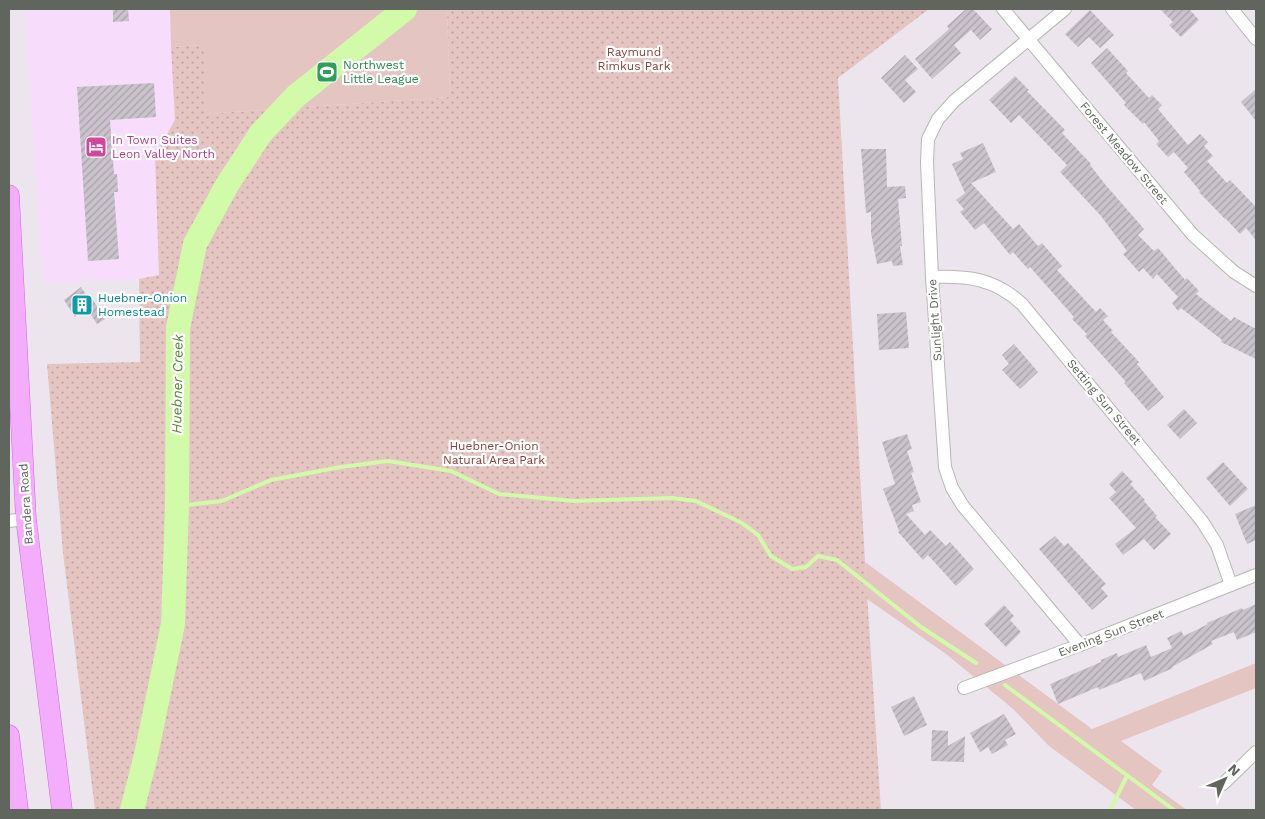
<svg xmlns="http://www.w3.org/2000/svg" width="1265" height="819" font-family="'Work Sans',sans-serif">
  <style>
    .commercial { fill: #f7dcfc }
    .grass { fill: #e5c5c2 }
    .park { fill: url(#park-dots) }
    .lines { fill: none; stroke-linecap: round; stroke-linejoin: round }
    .stream { stroke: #d1fba8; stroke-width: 4 }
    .river { stroke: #d1fba8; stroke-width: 24 }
    .building { fill: url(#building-hatch) }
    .minor-casing { stroke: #b5b9b2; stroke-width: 14 }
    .primary-casing { stroke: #cf61ec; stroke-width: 21 }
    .minor { stroke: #fff; stroke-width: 12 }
    .primary { stroke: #f4adfc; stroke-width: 20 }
    .labels { text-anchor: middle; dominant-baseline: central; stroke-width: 4.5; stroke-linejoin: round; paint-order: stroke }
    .park-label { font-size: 12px; fill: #87433a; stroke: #fff }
    .leisure-label { font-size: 12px; fill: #27864d; stroke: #fff; text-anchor: start }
    .hotel-label { font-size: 12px; fill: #b23c85; stroke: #fff; text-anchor: start }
    .street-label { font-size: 12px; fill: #60655d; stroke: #fff }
    .culture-label { font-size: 12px; fill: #0d838f; stroke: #fff; text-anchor: start }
    .water-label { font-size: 14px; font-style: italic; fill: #568237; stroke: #fff }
  </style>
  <defs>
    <pattern id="park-dots" width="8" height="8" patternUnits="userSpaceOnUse" patternTransform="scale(1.25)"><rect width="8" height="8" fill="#e5c5c2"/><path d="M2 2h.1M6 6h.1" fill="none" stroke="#bda4a1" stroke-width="1.8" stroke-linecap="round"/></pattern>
    <pattern id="building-hatch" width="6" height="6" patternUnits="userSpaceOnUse" patternTransform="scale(1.25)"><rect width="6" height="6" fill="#cac3cc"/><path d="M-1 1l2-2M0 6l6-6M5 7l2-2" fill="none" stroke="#a7a2a9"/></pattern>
  </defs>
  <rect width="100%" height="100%" fill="#ede5ee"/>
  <!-- commercial -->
  <polygon class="commercial" points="25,9 170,9 175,120 155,155 159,275 139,279 43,282"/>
  <!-- grass -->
  <g class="grass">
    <polygon points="170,9 447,9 450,97 204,114 204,45 171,47"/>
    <polygon points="865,562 1092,729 1256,663 1256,688 1121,741 1162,771 1152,785 1187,810 1136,810 1049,746 1013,709 946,654 867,599"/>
  </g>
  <!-- park -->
  <polygon class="park" points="447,9 929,9 838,78 865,562 881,810 95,810 63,553 47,364 140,362 139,279 159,275 155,155 175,120 171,47 204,45 204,114 450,97"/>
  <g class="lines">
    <!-- stream -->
    <g class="stream">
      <polyline points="177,506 222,501 271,480 341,467 388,461 451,471 499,494 574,501 672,498 696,501 742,523 758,535 771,556 792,569 806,567 818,556 837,560 921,627 976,663"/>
      <polyline points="1005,685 1174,810"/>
      <polyline points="1110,810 1127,776"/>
    </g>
    <!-- river -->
    <polyline class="river" points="132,810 146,755 173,624 177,506 178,328 195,244 227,185 261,133 296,96 405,9"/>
  </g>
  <!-- building -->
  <g class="building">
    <polygon points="113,9 128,9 129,21 113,22"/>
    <polygon points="966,9 973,9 992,29 980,40 971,30 954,45 961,53 932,79 915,59 949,29 947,26"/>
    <polygon points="1160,9 1189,9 1199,20 1181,37 1169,25 1173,22"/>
    <polygon points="1090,10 1114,35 1100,48 1089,37 1078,47 1065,34"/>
    <polygon points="1107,48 1128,71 1126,73 1149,98 1152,95 1162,105 1158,109 1188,145 1200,134 1208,142 1204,146 1213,156 1207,161 1227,183 1230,180 1256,207 1256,240 1246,228 1240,234 1226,219 1225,219 1199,192 1200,191 1184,172 1188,168 1174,152 1168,157 1156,144 1159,141 1144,122 1143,124 1124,105 1126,103 1091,63"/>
    <polygon points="905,55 918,69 905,80 916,92 904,103 881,78"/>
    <polygon points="1015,76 1029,90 1027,91 1065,130 1062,133 1091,164 1090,165 1104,183 1144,229 1138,235 1154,251 1158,248 1185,280 1187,278 1199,291 1196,294 1231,321 1234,317 1256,329 1256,359 1221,342 1222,340 1181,308 1178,311 1172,303 1178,297 1157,274 1153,279 1143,268 1139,272 1123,254 1127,251 1101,216 1060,172 1067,165 1019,115 1011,123 989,100"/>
    <polygon points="154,83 156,117 110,120 114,174 117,174 118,192 114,192 119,259 88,261 77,87"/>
    <polygon points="1256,89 1256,121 1241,102"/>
    <polygon points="983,143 996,172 971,183 1013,229 1019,224 1038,246 1042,243 1062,266 1057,270 1096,312 1100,308 1108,316 1103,320 1113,331 1111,332 1139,362 1137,364 1164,397 1148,411 1124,383 1126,382 1085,336 1087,334 1072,319 1074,317 1030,267 1028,269 1013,252 1010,255 984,223 975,230 960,212 964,209 956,200 965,193 952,164 963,159 960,153"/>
    <polygon points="861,149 886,149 887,187 905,186 906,198 898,199 902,246 900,246 903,265 893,266 892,261 877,264 871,233 871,212 866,213"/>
    <polygon points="81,287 90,301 93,300 105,319 97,324 87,309 75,317 64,300"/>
    <polygon points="906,312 909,348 879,350 877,314"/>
    <polygon points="1014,344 1038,372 1020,389 1002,370 1009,364 1002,355"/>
    <polygon points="1184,409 1197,423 1180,439 1167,425"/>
    <polygon points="907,434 912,449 907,451 914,472 911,473 921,502 912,505 914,511 906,514 925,535 930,530 946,546 950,542 974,569 956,586 928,555 923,560 898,532 899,531 883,489 895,484 882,442"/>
    <polygon points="1223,462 1248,489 1230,506 1206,478"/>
    <polygon points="1122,471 1133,482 1130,484 1145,500 1144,501 1157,516 1155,517 1171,534 1154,550 1144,539 1123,555 1115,544 1136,528 1109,498 1116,492 1109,484"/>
    <polygon points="1256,505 1256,540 1247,544 1235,514"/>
    <polygon points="1055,536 1064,546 1068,543 1106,584 1101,588 1108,596 1092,610 1039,549"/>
    <polygon points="1256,604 1256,632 1237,640 1234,632 1211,641 1213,644 1172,667 1173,668 1144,681 1141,673 1099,690 1098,687 1058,704 1050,684 1101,662 1101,660 1117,653 1118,657 1146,645 1151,657 1172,648 1167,638 1181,631 1184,636 1208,624 1207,623 1242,608 1243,610"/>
    <polygon points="1004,605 1014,616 1010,620 1021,632 1006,647 984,624"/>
    <polygon points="914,696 927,725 904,736 891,707"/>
    <polygon points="1004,714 1016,734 1005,740 1008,745 992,754 988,747 980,752 970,733"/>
    <polygon points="932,730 948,731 948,746 965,736 964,762 931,761"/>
  </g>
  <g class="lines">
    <!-- minor casing -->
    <g class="minor-casing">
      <g id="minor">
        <polyline points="1003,9 1193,235 1234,272 1256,286"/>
        <polyline points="1065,9 954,101 938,119 928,139 927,162 932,277 945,467 952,488 963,506 1080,645"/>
        <polyline points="1232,9 1256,39"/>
        <path d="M932 277C968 276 994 278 1022 304L1202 521 1217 545 1231 585"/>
        <polyline points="9,521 26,519"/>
        <polyline points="964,688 1080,645 1256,575"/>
        <polyline points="1223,784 1256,752"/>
      </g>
    </g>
    <!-- primary casing -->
    <g class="primary-casing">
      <g id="primary">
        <polyline points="9,195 26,519 62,810"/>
        <polyline points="9,735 18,810"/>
      </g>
    </g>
    <!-- minor -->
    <use href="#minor" class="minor"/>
    <!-- primary -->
    <use href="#primary" class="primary"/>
  </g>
  <!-- icons -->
  <defs>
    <g id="stadium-square" transform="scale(1.125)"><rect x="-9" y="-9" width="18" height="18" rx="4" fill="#2e9e5b" stroke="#fff"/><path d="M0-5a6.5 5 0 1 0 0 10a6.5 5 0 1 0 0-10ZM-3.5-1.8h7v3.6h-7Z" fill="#fff"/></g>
    <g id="hotel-square" transform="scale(1.125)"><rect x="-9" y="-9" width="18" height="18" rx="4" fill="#d1479c" stroke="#fff"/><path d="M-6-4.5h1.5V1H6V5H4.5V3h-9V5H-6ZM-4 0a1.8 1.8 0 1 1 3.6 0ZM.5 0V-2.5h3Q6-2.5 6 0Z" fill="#fff"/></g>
    <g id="building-square" transform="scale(1.125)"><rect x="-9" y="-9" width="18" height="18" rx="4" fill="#0f9aa8" stroke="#fff"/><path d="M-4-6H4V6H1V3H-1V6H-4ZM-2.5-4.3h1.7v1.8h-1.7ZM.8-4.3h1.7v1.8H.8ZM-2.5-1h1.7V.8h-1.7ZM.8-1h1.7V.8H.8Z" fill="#fff"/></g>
  </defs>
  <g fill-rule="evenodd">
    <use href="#stadium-square" x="327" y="72"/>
    <use href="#hotel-square" x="96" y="147"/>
    <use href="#building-square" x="82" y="305"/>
  </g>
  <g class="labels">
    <!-- park labels -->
    <g class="park-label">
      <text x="634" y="52">Raymund<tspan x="634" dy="14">Rimkus Park</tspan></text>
      <text x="494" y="446">Huebner-Onion<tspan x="494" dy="14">Natural Area Park</tspan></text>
    </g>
    <!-- leisure labels -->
    <g class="leisure-label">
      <text x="343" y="65">Northwest<tspan x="343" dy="14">Little League</tspan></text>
    </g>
    <!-- hotel labels -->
    <g class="hotel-label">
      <text x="112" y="140">In Town Suites<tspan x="112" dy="14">Leon Valley North</tspan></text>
    </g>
    <!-- street labels -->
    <g class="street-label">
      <text transform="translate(1124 153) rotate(50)">Forest Meadow Street</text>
      <text transform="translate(935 320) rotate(-94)">Sunlight Drive</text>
      <text transform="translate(1104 402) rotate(50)">Setting Sun Street</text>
      <text transform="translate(26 504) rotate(-94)">Bandera Road</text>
      <text transform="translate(1111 633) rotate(-21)">Evening Sun Street</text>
    </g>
    <!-- culture labels -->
    <g class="culture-label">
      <text x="98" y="298">Huebner-Onion<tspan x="98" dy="14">Homestead</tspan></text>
    </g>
    <!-- water labels -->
    <g class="water-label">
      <text transform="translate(177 384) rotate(-89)">Huebner Creek</text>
    </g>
  </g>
  <!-- border -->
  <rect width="1265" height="819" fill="none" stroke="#60655d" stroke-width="20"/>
  <!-- north arrow -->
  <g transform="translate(1225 779) rotate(45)" stroke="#ffffff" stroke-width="4" paint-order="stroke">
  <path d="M0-4L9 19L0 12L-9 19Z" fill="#60655d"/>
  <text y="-8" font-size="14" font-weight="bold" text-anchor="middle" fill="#60655d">N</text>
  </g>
</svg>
